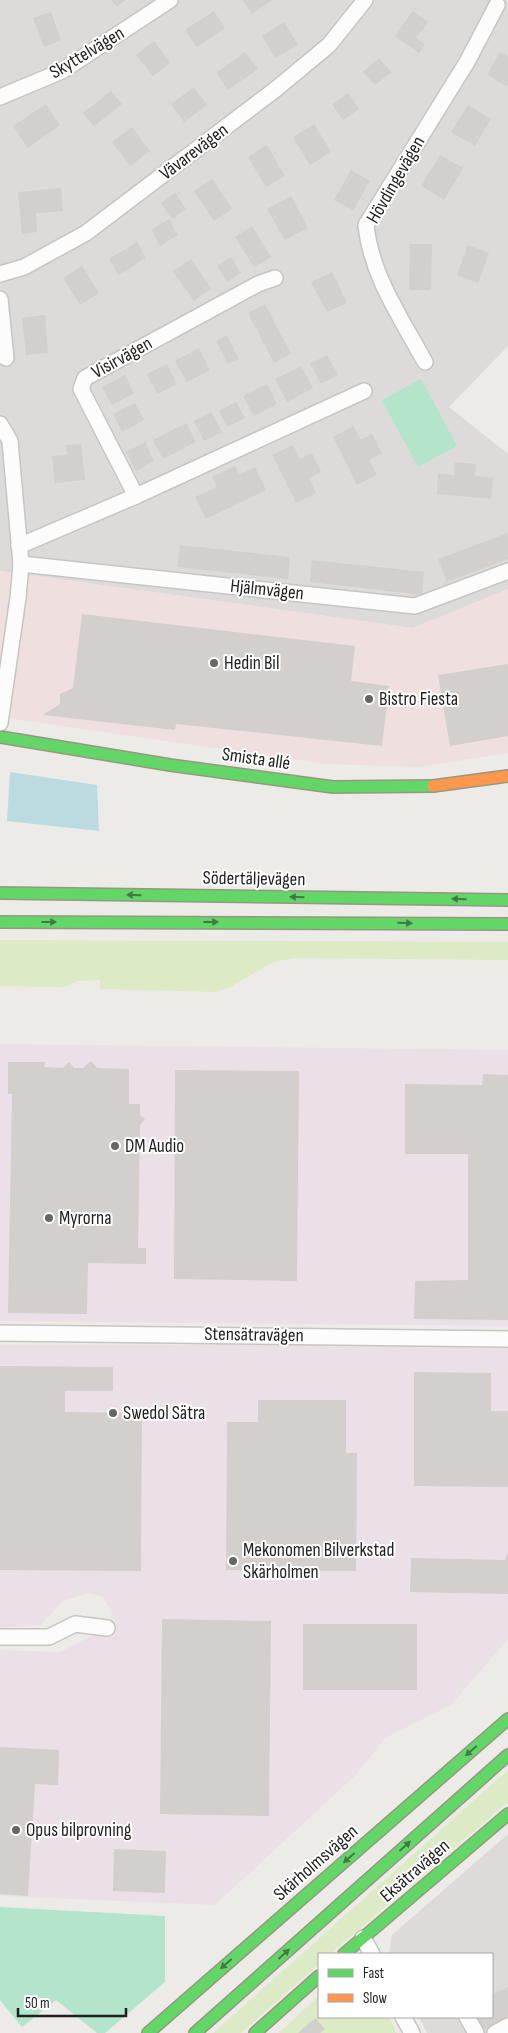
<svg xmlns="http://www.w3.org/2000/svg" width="508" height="2033" font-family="'Sofia Sans Condensed',sans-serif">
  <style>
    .residential { fill: #dcdbd9 }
    .commercial { fill: #efdfde }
    .industrial { fill: #ebe0e7 }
    .grass { fill: #dceac6 }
    .pitch { fill: #b3e4cc }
    .water { fill: #bbdbe0 }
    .building { fill: #d2cfcc }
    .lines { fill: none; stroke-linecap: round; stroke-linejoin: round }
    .street-casing { stroke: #c6c5c4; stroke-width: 18 }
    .fast-casing { stroke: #979780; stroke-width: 14 }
    .slow-casing { stroke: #979780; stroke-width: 14 }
    .street { stroke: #fcfcfc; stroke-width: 15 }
    .fast { stroke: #63d668; stroke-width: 11 }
    .slow { stroke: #ff974d; stroke-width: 11 }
    .oneway { fill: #417a44 }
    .poi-dot { fill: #676665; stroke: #fff; stroke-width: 2 }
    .labels { text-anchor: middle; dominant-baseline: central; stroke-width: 4; stroke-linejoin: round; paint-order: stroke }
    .street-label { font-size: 19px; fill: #1f1f1f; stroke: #fff }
    .poi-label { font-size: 19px; fill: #1f1f1f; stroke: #fff; text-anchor: start }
  </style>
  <rect width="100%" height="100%" fill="#edebe8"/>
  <!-- residential -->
  <g class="residential">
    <polygon points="0,0 508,0 508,346 449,407 508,454 508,589 413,628 0,571"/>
    <polygon points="508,1834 508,2033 427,2033 419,2017 492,2017 492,1954 389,1954 392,1935"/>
  </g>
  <!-- commercial -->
  <polygon class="commercial" points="0,571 413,628 508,589 508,753 419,767 326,764 0,717"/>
  <!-- industrial -->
  <g class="industrial">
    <polygon points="0,1044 508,1050 508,1326 0,1321"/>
    <polygon points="0,1345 508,1345 508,1639 451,1705 385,1738 357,1774 215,1905 0,1896 0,1650 60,1652 107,1628 113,1612 102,1597 89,1593 63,1601 41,1625 0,1628"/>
  </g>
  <!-- grass -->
  <g class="grass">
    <polygon points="0,940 508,942 508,960 295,958 273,962 230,987 216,992 100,989 100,980 77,981 65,987 0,986"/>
    <polygon points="508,1770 508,1802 330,1954 319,1954 319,1964 241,2033 213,2033"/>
    <polygon points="319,1996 319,2017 389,2017 397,2033 279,2033"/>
  </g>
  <!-- pitch -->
  <g class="pitch">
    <polygon points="421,379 457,446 418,467 382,400"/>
    <polygon points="0,1907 165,1916 165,1982 105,2033 97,2033 56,2000 22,2027 0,2000"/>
  </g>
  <!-- water -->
  <polygon class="water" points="10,772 97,785 99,831 7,821"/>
  <!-- building -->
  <g class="building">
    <polygon points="111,0 125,0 117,7"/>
    <polygon points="243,0 272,0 252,14"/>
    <polygon points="214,11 225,28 197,47 185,30"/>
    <polygon points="413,11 428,22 416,38 425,44 419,53 395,36"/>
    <polygon points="51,12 61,40 44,47 33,18"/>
    <polygon points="284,22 298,45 275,58 262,36"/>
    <polygon points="154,41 170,63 153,76 136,55"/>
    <polygon points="245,52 258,69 228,90 216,73"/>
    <polygon points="500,52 508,56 508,87 487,75"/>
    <polygon points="379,58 391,72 375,85 363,72"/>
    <polygon points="194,87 207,105 184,122 171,104"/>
    <polygon points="111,91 122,104 94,126 83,113"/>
    <polygon points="348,93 359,109 343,120 332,104"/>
    <polygon points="46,104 60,125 28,148 13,126"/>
    <polygon points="468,105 491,119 475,146 451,132"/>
    <polygon points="314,124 331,152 310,165 293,137"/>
    <polygon points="132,127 150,151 130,166 112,142"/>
    <polygon points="267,145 285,176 266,187 248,157"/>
    <polygon points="440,155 463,168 444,200 421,186"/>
    <polygon points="351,170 370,181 353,210 334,200"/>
    <polygon points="212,179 232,209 214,221 194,191"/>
    <polygon points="61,188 63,211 36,213 37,232 22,234 18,192"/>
    <polygon points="175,193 186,209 172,219 161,203"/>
    <polygon points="291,196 308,228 285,240 267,209"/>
    <polygon points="169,219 178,235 160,246 151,230"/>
    <polygon points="252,226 271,257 254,267 235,237"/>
    <polygon points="137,242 146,258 118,275 109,259"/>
    <polygon points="410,244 432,244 431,290 409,290"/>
    <polygon points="468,245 489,253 478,283 457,275"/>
    <polygon points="231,257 241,273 227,282 217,266"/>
    <polygon points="191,259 211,289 194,301 173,271"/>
    <polygon points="82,266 99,293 80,305 63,278"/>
    <polygon points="332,272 347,303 327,312 311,282"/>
    <polygon points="265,304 291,354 274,363 248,313"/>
    <polygon points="45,315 48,353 26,355 22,318"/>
    <polygon points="227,335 239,359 228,364 216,341"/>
    <polygon points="199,348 210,370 187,382 175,361"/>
    <polygon points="327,355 338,375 321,384 310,364"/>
    <polygon points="167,364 177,384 157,394 147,374"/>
    <polygon points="301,366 313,388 287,402 275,379"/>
    <polygon points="125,375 134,393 112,405 102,387"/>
    <polygon points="267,384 277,404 254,416 243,396"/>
    <polygon points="236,402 245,418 227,427 219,411"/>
    <polygon points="135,403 144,420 122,432 113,414"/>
    <polygon points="211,412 222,432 204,441 194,421"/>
    <polygon points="186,423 196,442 163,459 153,440"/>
    <polygon points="353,426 361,440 372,434 382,453 369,460 377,475 357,485 333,437"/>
    <polygon points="145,442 154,461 136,471 126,452"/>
    <polygon points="81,444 85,480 55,483 52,456 67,455 66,445"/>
    <polygon points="293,445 300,459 312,453 321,472 309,478 316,493 296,503 272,455"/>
    <polygon points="455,462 476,464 475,476 493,478 491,499 437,494 438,474 454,475"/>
    <polygon points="235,466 239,475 255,467 266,490 206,519 195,497 217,487 212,477"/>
    <polygon points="508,533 508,559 447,582 438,559"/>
    <polygon points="180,545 290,557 288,579 177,567"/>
    <polygon points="312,560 424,572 422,595 310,582"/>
    <polygon points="82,614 355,646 351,681 389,686 382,746 176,724 175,730 43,715 60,704 60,694 73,688"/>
    <polygon points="508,664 508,736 450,746 438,675"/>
    <polygon points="91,1061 97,1068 129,1069 129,1104 140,1104 140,1115 145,1119 140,1125 138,1248 146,1248 146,1264 88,1263 87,1314 8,1313 12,1094 8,1094 8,1062 45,1062 44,1067 63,1068 69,1062 74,1068 83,1068"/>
    <polygon points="175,1070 299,1071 297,1281 174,1279"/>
    <polygon points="483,1074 508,1075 508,1320 414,1319 415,1281 468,1280 468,1154 405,1154 405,1084 482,1085"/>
    <polygon points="0,1366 113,1367 113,1391 65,1391 65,1412 142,1413 141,1571 0,1570"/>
    <polygon points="414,1372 491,1373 491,1411 508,1411 508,1487 414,1486"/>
    <polygon points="258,1400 346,1400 346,1453 357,1453 356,1571 226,1570 227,1422 258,1422"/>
    <polygon points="508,1552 508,1594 410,1592 411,1558 505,1560"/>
    <polygon points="162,1619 271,1621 269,1816 160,1814"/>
    <rect x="303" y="1624" width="114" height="66"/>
    <polygon points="0,1747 59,1750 58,1785 35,1784 28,1896 0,1894"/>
    <polygon points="114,1849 166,1851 165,1893 113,1891"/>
    <polygon points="508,1987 508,2017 483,2030 476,2017 492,2017 492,1995"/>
    <polygon points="315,2018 325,2029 320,2033 298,2033"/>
  </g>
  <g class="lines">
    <!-- street casing -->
    <g class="street-casing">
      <g id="street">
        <polyline points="0,97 62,71 170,0"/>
        <polyline points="0,274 24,267 86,233 276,89 329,45 365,0"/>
        <polyline points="0,299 6,358"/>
        <path d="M425 362C401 318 371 275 366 225L467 62 497 5"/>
        <polyline points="0,424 10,441 21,564 18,598 0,723"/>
        <polyline points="136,496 81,389 85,378 258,284 275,278"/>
        <polyline points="19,546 136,496 364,391"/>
        <polyline points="21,564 415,606 508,571"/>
        <polyline points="0,1333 508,1339"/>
        <polyline points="0,1637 49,1637 75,1624 107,1628"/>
        <polyline points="363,1938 372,1954"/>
        <polyline points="403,2017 412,2033"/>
        <polyline points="467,2017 476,2033"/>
        <polyline points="495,2033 508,2026"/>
      </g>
    </g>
    <!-- fast casing -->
    <g class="fast-casing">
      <g id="fast">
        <polyline points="0,737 170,765 333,787 433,786"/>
        <polyline points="0,893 508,900"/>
        <polyline points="0,922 508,924"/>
        <polyline points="344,1954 508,1814"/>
        <polyline points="148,2033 508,1719"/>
        <polyline points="195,2033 508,1755"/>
        <polyline points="255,2033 319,1976"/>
      </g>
    </g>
    <!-- slow casing -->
    <g class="slow-casing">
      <polyline id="slow" points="433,786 508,776"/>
    </g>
    <!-- street -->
    <use href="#street" class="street"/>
    <!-- fast -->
    <use href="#fast" class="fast"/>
    <!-- slow -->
    <use href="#slow" class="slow"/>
  </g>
  <!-- one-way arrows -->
  <defs><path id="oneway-solid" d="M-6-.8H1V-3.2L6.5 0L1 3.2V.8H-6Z" transform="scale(1.25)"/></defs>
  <g class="oneway">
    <use href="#oneway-solid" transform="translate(134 895) rotate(-179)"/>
    <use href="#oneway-solid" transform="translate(297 897) rotate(-179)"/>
    <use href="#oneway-solid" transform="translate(459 899) rotate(-179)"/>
    <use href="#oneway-solid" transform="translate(49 922)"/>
    <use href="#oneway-solid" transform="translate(211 922)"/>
    <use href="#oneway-solid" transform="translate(405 923) rotate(1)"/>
    <use href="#oneway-solid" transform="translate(471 1751) rotate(139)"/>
    <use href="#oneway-solid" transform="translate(405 1846) rotate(-42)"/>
    <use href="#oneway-solid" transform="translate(349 1858) rotate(139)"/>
    <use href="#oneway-solid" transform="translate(284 1954) rotate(-42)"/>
    <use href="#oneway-solid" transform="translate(226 1964) rotate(139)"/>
  </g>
  <!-- markers -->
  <g class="poi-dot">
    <circle cx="214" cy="663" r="5"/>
    <circle cx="369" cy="699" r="5"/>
    <circle cx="115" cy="1146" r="5"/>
    <circle cx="49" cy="1218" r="5"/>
    <circle cx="113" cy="1413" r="5"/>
    <circle cx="233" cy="1561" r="5"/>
    <circle cx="16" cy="1830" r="5"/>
  </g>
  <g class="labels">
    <!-- street labels -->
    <g class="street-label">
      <text transform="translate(87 53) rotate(-31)">Skyttelvägen</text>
      <text transform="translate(194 152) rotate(-37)">Vävarevägen</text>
      <text transform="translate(396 180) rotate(-60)">Hövdingevägen</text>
      <text transform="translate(122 358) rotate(-29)">Visirvägen</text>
      <text transform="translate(267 590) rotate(6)">Hjälmvägen</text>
      <text transform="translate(256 759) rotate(8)">Smista allé</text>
      <text transform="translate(254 879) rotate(1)">Södertäljevägen</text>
      <text transform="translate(254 1335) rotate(1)">Stensätravägen</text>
      <text transform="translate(316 1863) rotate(-41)">Skärholmsvägen</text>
      <text transform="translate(415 1871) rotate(-41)">Eksätravägen</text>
    </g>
    <!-- poi labels -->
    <g class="poi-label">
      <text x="224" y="663">Hedin Bil</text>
      <text x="379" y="699">Bistro Fiesta</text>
      <text x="125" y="1146">DM Audio</text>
      <text x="59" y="1218">Myrorna</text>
      <text x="123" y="1413">Swedol Sätra</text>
      <text x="243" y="1550">Mekonomen Bilverkstad<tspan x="243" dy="22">Skärholmen</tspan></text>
      <text x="26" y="1830">Opus bilprovning</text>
    </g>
  </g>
  <!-- legend -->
  <rect x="318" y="1953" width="175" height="65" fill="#ffffff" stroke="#a5a5a5"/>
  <rect x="328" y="1969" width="25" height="8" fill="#63d668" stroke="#a5a5a5"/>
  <text x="363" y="1978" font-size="15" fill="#1f1f1f">Fast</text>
  <rect x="328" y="1994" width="25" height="8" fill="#ff974d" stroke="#a5a5a5"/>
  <text x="363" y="2003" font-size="15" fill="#1f1f1f">Slow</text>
  <!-- scale -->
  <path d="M18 2008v8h108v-8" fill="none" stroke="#1f1f1f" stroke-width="2.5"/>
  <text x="25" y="2008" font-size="15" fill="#1f1f1f" stroke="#ffffff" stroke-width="4" paint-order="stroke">50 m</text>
</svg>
